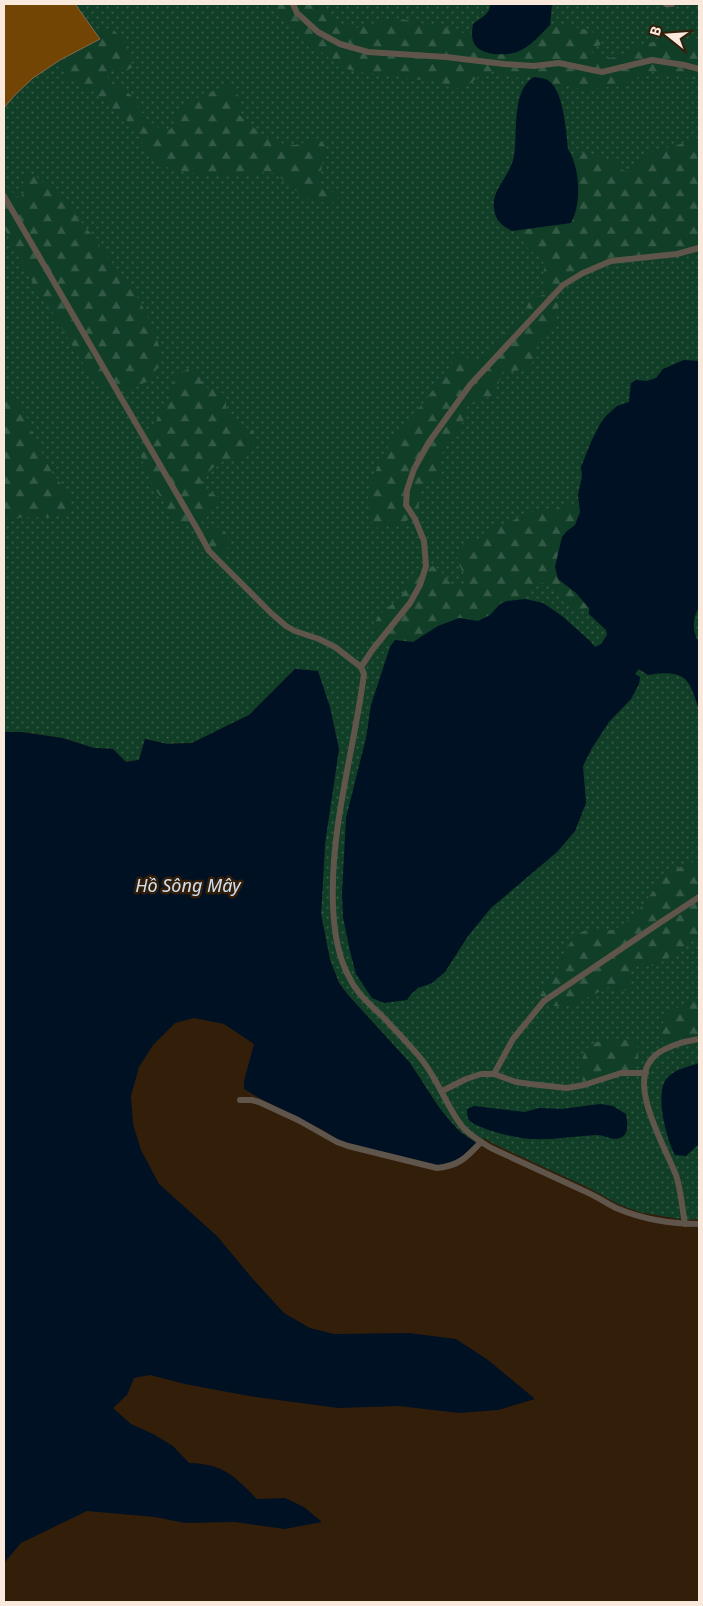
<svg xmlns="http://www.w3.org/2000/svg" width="703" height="1606" font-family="'Noto Sans',sans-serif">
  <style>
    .grass { fill: url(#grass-dots) }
    .forest { fill: url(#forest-firs) }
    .water { fill: #001123 }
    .building { fill: #724505; stroke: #806951 }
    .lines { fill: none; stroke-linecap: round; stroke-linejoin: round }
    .lane { stroke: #5f554b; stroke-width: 6 }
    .labels { text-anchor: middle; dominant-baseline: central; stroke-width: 5; stroke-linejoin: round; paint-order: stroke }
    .water-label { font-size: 18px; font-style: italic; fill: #d0e2f2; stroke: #331e0a }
  </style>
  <defs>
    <pattern id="grass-dots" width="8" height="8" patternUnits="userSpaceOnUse" patternTransform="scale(1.25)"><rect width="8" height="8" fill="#103e27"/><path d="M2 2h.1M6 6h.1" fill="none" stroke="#345a46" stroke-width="1.8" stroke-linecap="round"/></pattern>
    <pattern id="forest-firs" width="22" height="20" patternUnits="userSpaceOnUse" patternTransform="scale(1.25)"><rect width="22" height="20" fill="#103e27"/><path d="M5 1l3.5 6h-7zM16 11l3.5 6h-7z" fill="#345a46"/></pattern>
  </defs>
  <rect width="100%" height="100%" fill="#331e0a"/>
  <!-- grass -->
  <polygon class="grass" points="4,4 699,4 699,1219 686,1220 639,1212 618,1204 589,1188 494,1144 484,1138 476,1143 459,1131 450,1121 438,1106 410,1063 349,996 339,983 330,960 321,914 325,844 295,669 249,715 192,743 167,744 145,739 139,760 126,762 113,749 94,748 62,738 21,732 4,732"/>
  <!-- forest -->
  <g class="forest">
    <path d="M270 4H317L330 19 341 25 356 28 396 18 452 29 472 36 473 42 518 51 530 44 550 25C567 27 592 26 603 40L599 46H592L590 50C595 55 600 58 608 58 618 58 624 52 633 48 653 41 678 37 699 40V81L695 79 653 72 620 85 601 88 582 90 564 83 556 89 550 81 534 77 529 80 492 71 479 76 470 84 461 89 448 86 438 80H421L381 74 358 72 340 67 295 30Z"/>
    <path d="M103 29H113C124 40 129 52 133 67L124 72 112 69 107 71 108 79 131 95 137 106 148 120 163 131 171 129 177 114 190 103 202 95 228 86 238 95 241 107 236 112C252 126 270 145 293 145 300 145 312 140 319 138L327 149 322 164 319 186 339 195 337 201 329 204 307 198 297 192 276 174 266 171 257 175 243 176 189 173 170 169 148 154 133 126 92 91 66 78 60 60 100 39 96 32Z"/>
    <path d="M699 139V245L677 251 609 258 553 292 549 291 544 288 542 278 545 266 541 259 524 245 521 231 533 228 559 225 576 215C579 195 577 175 572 155L584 152C595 158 607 158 620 162L622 170 628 172 651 152Z"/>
    <path d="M29 172C65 195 91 234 116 268 124 279 134 290 140 302 150 320 157 339 163 358L150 380 138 386 109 394 92 378 51 310 24 269 4 227V185L20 199 25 190 23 181Z"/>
    <path d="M544 295 558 304C558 332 547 327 536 349 531 358 535 361 529 371 520 368 512 373 503 371L494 395C484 398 477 403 467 406 466 428 447 440 439 460L443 469 439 481H433L425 479 420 491 418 513 402 524H385L378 528 373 526C371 517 368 508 368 499 369 478 391 437 407 424L446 373 454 359 461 353 475 363C485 357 491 346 499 337 505 331 513 328 519 323 530 311 522 298 544 295Z"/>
    <path d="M188 369 198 374 204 387 215 389 226 395V414C234 424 242 425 254 431 254 448 252 451 239 460 220 457 210 469 201 484L203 491 213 494 219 498 205 520 185 526 172 516 147 475 140 453 150 432 169 399 176 376Z"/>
    <polygon points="4,389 15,396 40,449 54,476 66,490 72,506 62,515 50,517 4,518"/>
    <path d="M580 504C580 516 577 524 567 531L558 579 576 593 589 608 576 609C565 597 552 579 534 583L525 599 507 601 501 604 490 615 478 621 467 618H459L438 626 413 642 395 640 390 647 374 636C372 615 386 611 399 598 406 591 409 581 415 575 420 571 427 568 433 566 437 568 440 571 443 574 450 582 451 589 463 586L466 578 458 563 457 550 469 542 477 541 492 526 506 525 522 515 539 510H550Z"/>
    <circle cx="214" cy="542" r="15"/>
    <path d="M699 860V937L658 964 651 966 646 963H636L629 974 631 982 628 989 620 992 609 987 570 1006H549L540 996C545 987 552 979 557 971 562 960 566 946 575 937 589 923 602 934 615 929 640 918 649 891 668 875 677 867 689 864 699 860Z"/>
    <path d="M699 1001V1036L667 1045 662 1042C655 1019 678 1002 699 1001Z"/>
    <path d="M622 1039 634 1042 639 1049C638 1058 636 1063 631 1070L583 1082C580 1070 580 1054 591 1045 598 1039 613 1040 622 1039Z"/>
  </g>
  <!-- water -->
  <g class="water">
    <path d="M490 4H552L550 25C541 34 530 47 517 52 505 56 480 56 474 43 471 37 472 30 473 24 480 18 491 14 490 4Z"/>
    <path d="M534 77C540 78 545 78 549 81 564 92 566 132 568 149 580 168 582 203 571 223L512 231C502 226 495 220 494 208 491 190 511 175 514 156 518 133 511 90 534 77Z"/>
    <path d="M684 360 699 361V607C692 619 692 631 699 643V709C695 700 692 685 685 679 676 671 659 673 648 675L639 669 635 674 640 677 639 684 631 699 609 722 592 748 583 766 586 803 575 831 557 852 491 908 468 936 445 972 432 983 418 988 411 994 407 1000 384 1003 372 998 356 974 350 951 343 917 342 894 346 818 366 738 371 705 390 647 395 640 413 642 438 626 459 618 478 621 490 615 500 604 507 601 525 599 543 603 562 616 590 641 595 647 601 644 607 635 606 630 589 614V608L576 593 558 579 555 567 562 537 567 531 575 525 580 512 578 495 582 477 581 467 591 442 600 424 606 416 617 406 629 402 631 383 636 380 647 381 656 378 663 369Z"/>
    <path d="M295 669 318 671 330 707 339 749 325 844 321 914 330 960 339 983 348 995 410 1063 438 1106 450 1121 459 1131 476 1143C463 1156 456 1164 437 1165L366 1148 337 1140 323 1130 261 1099 244 1089V1081L254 1044 224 1024 194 1018 175 1023 153 1045 139 1067 131 1096 133 1124 141 1150 159 1184 217 1236 252 1278 284 1313 310 1328 334 1334 409 1333 456 1339 488 1360 535 1399 498 1410 459 1413 399 1406 338 1408 249 1396 185 1384 150 1375 134 1378 127 1395 113 1408 131 1424 153 1434 173 1446 189 1463C224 1464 234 1476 257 1499L285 1498 304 1507 322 1522 285 1529 235 1522 185 1523 155 1517 87 1511 21 1543 4 1563V732H21L62 738 94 748 113 749 126 762 139 760 145 739 167 744 192 743 249 715Z"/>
    <path d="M699 1063V1144L686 1156 675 1155C667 1140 653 1091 668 1077 676 1069 688 1067 699 1063Z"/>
    <path d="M600 1104 613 1106 626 1114C627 1122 630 1134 620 1138 612 1141 605 1135 597 1135 575 1136 554 1140 532 1139 519 1139 477 1129 469 1120 467 1117 467 1112 467 1109L474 1106 525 1112 539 1108 562 1109Z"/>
  </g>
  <!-- building -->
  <polygon class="building" points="4,4 75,4 100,39 60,60 33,78 14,96 4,108"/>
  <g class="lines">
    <!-- lane -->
    <g class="lane">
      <polyline points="293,4 297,13 318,32 340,44 368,52 446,57 504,64 534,66 559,63 602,72 652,60 684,65 699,69"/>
      <polyline points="666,4 672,4"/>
      <path d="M4 196 196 527 209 551 271 613 286 626 295 631 319 639 335 647 361 667 364 674C354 751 330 827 333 906 334 930 337 954 348 975 357 995 370 1004 384 1018 397 1032 410 1045 422 1060 438 1080 446 1105 461 1125 468 1134 481 1142 491 1148 521 1162 552 1176 582 1190 594 1195 605 1202 616 1208 642 1219 671 1224 699 1224"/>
      <polyline points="361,667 373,649 410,603 420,585 426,566 424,541 415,519 406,505 407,490 414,469 429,442 470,385 563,285 583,273 611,261 677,254 699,248"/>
      <polyline points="494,1074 513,1039 544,1001 658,924 699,897"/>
      <polyline points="442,1091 466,1079 481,1074 494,1074 516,1082 530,1084 567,1088 584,1085 621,1073 646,1073"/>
      <path d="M240 1100H252L259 1102 298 1120 337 1142 348 1146 437 1168C459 1166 467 1157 481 1142"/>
      <path d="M685 1224C682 1208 681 1190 676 1175 665 1147 629 1087 651 1060 659 1048 685 1041 699 1039"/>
    </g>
  </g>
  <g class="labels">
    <!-- water labels -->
    <g class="water-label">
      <text x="188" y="885">Hồ Sông Mây</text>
    </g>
  </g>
  <!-- border -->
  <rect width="703" height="1606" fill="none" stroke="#f9e9dd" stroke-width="10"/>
  <!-- north arrow -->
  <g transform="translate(668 35) rotate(287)" stroke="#331e0a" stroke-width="4" paint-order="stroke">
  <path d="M0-4L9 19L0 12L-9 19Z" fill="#f9e9dd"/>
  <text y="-8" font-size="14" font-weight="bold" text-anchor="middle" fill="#f9e9dd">B</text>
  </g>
</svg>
